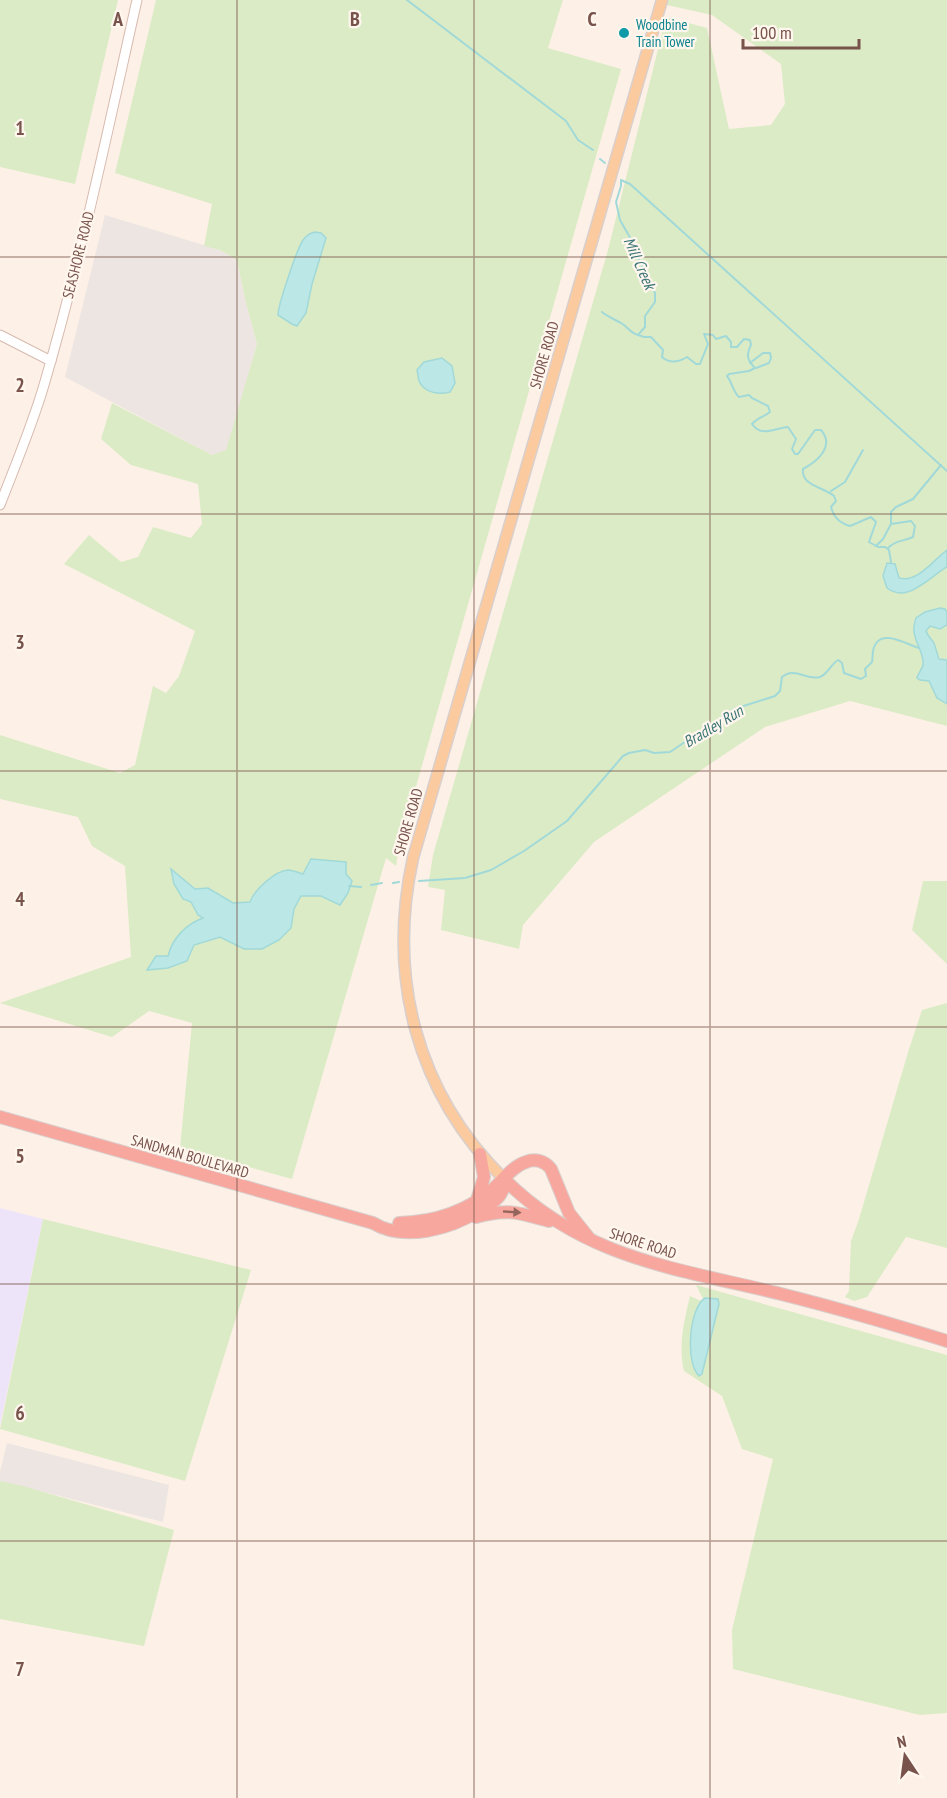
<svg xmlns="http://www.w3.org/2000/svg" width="947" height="1798" font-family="'PT Sans Narrow',sans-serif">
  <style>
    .industrial { fill: #ede5e1 }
    .education { fill: #eee4f9 }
    .green { fill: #dbebc5 }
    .water { fill: #bbe7e6; stroke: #a1d9d9; stroke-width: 1.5 }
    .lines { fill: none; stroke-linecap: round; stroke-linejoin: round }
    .stream { stroke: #a1d9d9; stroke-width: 2 }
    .secondary-casing { stroke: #d7baaf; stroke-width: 11 }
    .primary-casing { stroke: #d9cfcd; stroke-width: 13 }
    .highway-casing { stroke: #d9cfcd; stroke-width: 14 }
    .secondary { stroke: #fff; stroke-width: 9 }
    .primary { stroke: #fcca9f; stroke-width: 10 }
    .highway { stroke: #f8a79e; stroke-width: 12 }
    .oneway { fill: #92645c }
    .grid { fill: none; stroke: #78534b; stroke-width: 1.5; stroke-opacity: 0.55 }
    .culture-dot { fill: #0f9aa8; stroke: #fff6ee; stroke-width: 2 }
    .labels { text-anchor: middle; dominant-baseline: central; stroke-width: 4.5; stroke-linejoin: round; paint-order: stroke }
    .culture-label { font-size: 15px; fill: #0d838f; stroke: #fff6ee; text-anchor: start }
    .street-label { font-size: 15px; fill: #78534b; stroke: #fff6ee }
    .water-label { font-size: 16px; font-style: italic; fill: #3b7576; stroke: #fff6ee }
    .grid-label { font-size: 20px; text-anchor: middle; font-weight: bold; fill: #78534b; stroke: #fff6ee; stroke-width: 4.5; stroke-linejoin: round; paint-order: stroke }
  </style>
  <rect width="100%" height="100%" fill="#fdf1e7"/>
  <!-- industrial -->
  <g class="industrial">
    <polygon points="105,215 220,250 237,260 245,299 257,344 227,450 212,455 65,377"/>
    <polygon points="7,1443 169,1485 163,1522 0,1481 0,1472"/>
  </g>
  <!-- education -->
  <polygon class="education" points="0,1208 43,1219 0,1426"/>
  <!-- green -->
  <g class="green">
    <polygon points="0,0 118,0 75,184 0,167"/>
    <polygon points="156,0 563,0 548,48 621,69 399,846 396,866 386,858 292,1179 180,1148 192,1023 149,1011 112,1037 0,1003 131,957 125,866 92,846 78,817 0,799 0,735 120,773 135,765 153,686 166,693 179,676 195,631 64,564 89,535 121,562 138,557 153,527 191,538 202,524 198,484 131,465 101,439 112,403 212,455 226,450 257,344 245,299 237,260 220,250 204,246 212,204 115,173"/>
    <path d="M668 0H947V550C934 560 918 583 899 578L896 568 886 564 883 576 887 588 938 572 947 567V612L945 609 914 620C912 639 924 651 923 664 923 668 921 670 918 673L921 680 929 681 937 698 947 704V726L850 701 765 727 594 842 523 925 519 949 441 930 445 890 428 887 433 855 608 250 666 17 707 28 729 129 771 125 785 104 781 64 712 15 667 5Z"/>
    <polygon points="947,625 947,660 941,660 926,631 930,626 940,629"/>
    <polygon points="923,881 947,881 947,964 912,930"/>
    <polygon points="947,1003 947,1248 906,1237 867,1297 854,1301 845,1297 849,1291 851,1241 859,1219 909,1049 922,1010"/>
    <polygon points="43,1219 251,1270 185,1481 0,1429"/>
    <path d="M696 1285 947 1355V1713L920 1715 733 1669 732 1630 773 1459 742 1449 722 1396 684 1371C678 1346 684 1321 690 1296L701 1301 693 1324 690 1344 702 1374 719 1304V1301L710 1298 703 1299Z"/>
    <polygon points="0,1481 23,1486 174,1530 144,1646 0,1619"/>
  </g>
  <!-- water -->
  <g class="water">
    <path d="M315 232 321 233 326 238 312 284 306 313 297 326 292 324 278 315C278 305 297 249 303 240 306 236 310 233 315 232Z"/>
    <path d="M442 358 452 366 455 383 450 392C439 395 424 393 419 381 418 377 418 374 417 370L424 362Z"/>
    <path d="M947 550V567C929 577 908 604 887 588L883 576 887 563 895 564 899 578C918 583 933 560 947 550Z"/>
    <path d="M940 608 945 609 947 612V625L940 629 930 626 926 631 928 635 934 643 939 659 947 660V704L937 698 929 681 920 680 917 678C918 673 922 670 923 665 925 650 908 638 916 618L925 612Z"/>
    <path d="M311 859 346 862V874L352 881 348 893 340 905 321 896H301L294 909 291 928 279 940 262 949H244L220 937 194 945 187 961 168 968 147 970 156 956H168C172 939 186 924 203 918L198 915 191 902 183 899 174 884 171 869 195 889 208 888 233 903 250 902C254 890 275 871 288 870 293 870 299 873 303 874Z"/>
    <path d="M705 1298 718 1299 719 1304 702 1374 699 1376C685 1363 689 1308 705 1298Z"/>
  </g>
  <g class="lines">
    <!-- stream -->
    <g class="stream">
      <polyline points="407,0 566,121 578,140 593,150"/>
      <polyline points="600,159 605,163"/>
      <path d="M602 312C608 317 614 319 621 323 628 327 630 333 638 335"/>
      <polyline points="750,363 763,353 770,353 771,358 769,363 756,368"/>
      <polyline points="831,491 845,482 863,450"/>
      <polyline points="891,523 891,512 896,507 913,499 941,465"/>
      <path d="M876 546 883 539 891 524 911 521 915 526 913 537C903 542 897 539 888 548"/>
      <path d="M891 562 889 550 885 547H878L869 542 876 522 871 517 850 526C840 523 834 518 831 507L836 501 834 496C824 487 801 486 803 469 818 461 835 446 821 430H815L798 454H795L792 449 796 439 788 427C774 428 762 438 752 424 757 418 764 417 770 412L768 406 752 398 749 395 739 397C733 392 732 382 727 376L729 374 749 371 755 368C747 360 746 355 751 345L750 340 744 339 737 347H731V342L726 336 716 339 713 335 704 334 708 344 700 364H696L687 357C679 362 670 364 662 357L663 350 651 337H644L638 335 645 327V316L655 302V293L638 258 636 248 620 220 616 202 621 186V180L630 184 947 471"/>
      <path d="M419 881 465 878 491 870 524 851 567 821 623 756 629 753 645 750 654 753 670 752 734 709 775 696 780 691 782 677C795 666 806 681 820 677 828 674 831 664 838 660L842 663 844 673 861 679 866 676 865 669 872 662C873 657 872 652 874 647 881 628 906 644 919 648"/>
      <polyline points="393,883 399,882"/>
      <polyline points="371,885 382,883"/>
      <polyline points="349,886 361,887"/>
    </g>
    <!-- secondary casing -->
    <g class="secondary-casing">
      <g id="secondary">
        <polyline points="0,335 51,361"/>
        <path d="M0 505C15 466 32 426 44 385 81 259 108 129 137 0"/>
      </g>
    </g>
    <!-- primary casing -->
    <g class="primary-casing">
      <path id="primary" d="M504 1179C416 1092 387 977 413 858L662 0"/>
    </g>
    <!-- highway casing -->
    <g class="highway-casing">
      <g id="highway">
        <path d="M0 1117 373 1223C404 1242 451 1229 480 1210 494 1202 505 1196 504 1179"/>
        <path d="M504 1179C584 1259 676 1268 781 1294 837 1308 892 1324 947 1341"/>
        <polyline points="477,1200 484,1177 480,1154"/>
        <path d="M476 1217C508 1208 519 1213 549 1221"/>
        <path d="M399 1223C434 1222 467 1212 494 1188 504 1179 513 1166 526 1162 535 1158 545 1161 551 1169L569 1213 589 1238"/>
      </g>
    </g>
    <!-- secondary -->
    <use href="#secondary" class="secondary"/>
    <!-- primary -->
    <use href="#primary" class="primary"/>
    <!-- highway -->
    <use href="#highway" class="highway"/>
  </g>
  <!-- one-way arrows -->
  <defs><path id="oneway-solid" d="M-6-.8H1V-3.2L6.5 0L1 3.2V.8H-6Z" transform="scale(1.5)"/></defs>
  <use class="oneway" href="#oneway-solid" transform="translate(512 1212) rotate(4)"/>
  <!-- grid -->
  <path class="grid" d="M237 0V1798M474 0V1798M710 0V1798M0 257H947M0 514H947M0 771H947M0 1027H947M0 1284H947M0 1541H947"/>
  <!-- markers -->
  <circle class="culture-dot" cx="624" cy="33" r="6"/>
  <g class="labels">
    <!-- culture labels -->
    <g class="culture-label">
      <text x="636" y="24">Woodbine<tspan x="636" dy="17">Train Tower</tspan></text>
    </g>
    <!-- street labels -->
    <g class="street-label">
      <text transform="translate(78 255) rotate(-76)">SEASHORE ROAD</text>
      <text transform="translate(544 355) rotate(-74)">SHORE ROAD</text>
      <text transform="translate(408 822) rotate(-74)">SHORE ROAD</text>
      <text transform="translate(190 1156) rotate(16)">SANDMAN BOULEVARD</text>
      <text transform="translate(643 1243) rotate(18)">SHORE ROAD</text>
    </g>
    <!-- water labels -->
    <g class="water-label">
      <text transform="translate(640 263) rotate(66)">Mill Creek</text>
      <text transform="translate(713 726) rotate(-31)">Bradley Run</text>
    </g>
  </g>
  <g class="grid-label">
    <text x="118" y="26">A</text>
    <text x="355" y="26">B</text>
    <text x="592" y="26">C</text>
    <text x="20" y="135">1</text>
    <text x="20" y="392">2</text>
    <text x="20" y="649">3</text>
    <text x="20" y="906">4</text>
    <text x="20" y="1163">5</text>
    <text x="20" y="1420">6</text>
    <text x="20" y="1676">7</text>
  </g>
  <!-- north arrow -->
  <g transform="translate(905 1756) rotate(347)" stroke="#fff6ee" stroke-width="4.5" paint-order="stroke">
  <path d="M0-4.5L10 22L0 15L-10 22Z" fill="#78534b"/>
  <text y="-9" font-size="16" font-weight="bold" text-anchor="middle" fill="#78534b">N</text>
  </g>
  <!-- scale -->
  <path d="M743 39v9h116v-9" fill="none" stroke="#78534b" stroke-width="3"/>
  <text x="752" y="39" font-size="18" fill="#78534b" stroke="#fff6ee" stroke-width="4.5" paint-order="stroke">100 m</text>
</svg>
